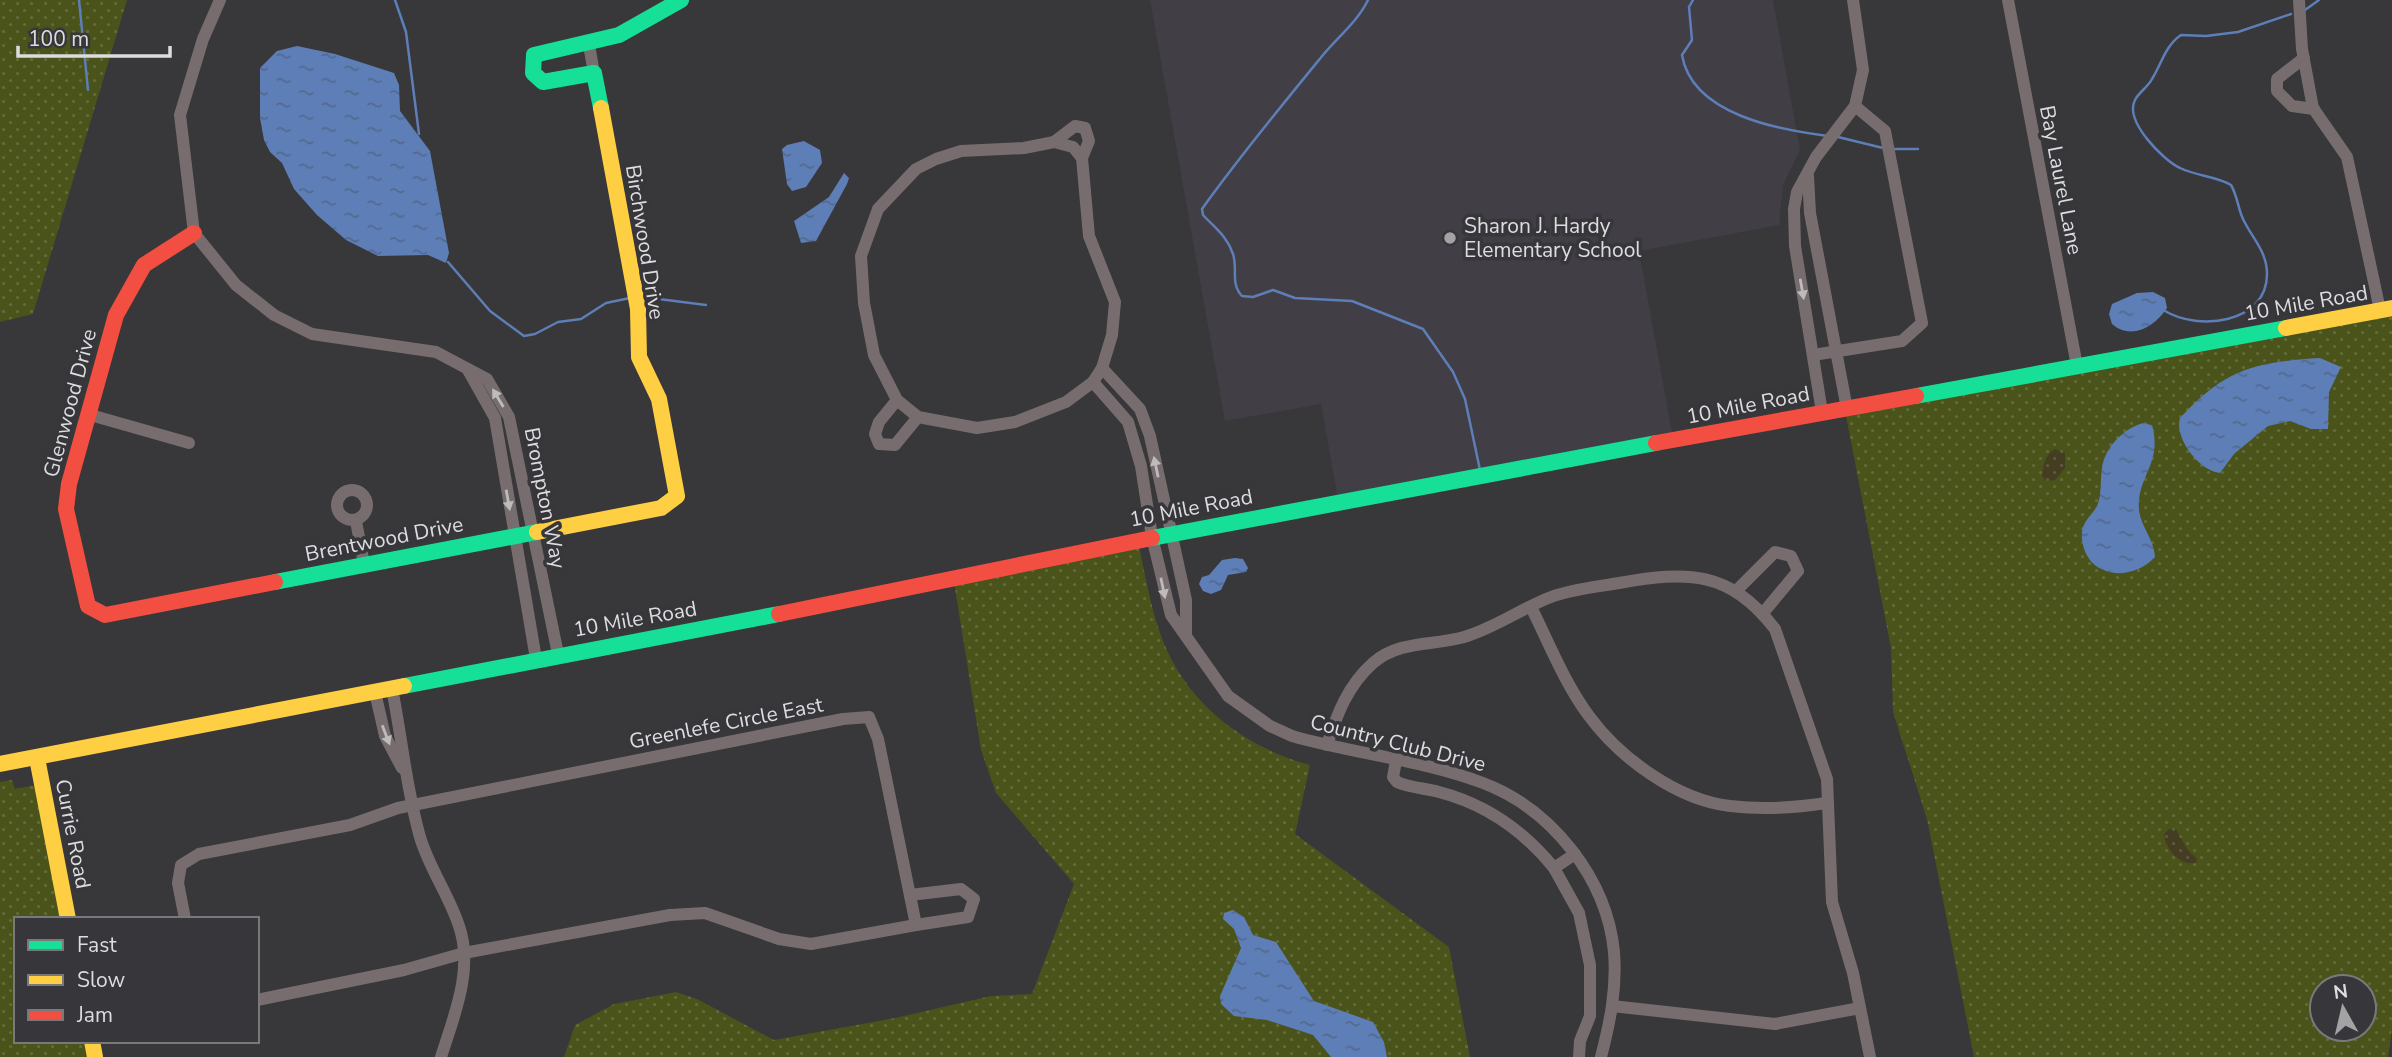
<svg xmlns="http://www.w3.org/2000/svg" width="2392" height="1057" font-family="'Nunito Sans',sans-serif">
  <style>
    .built { fill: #413e46 }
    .grass { fill: url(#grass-dots); fill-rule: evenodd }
    .sand { fill: url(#sand-dots) }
    .water { fill: url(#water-ripples) }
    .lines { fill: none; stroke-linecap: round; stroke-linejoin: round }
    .stream { stroke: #5d7eb7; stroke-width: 2.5 }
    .street { stroke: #776d6e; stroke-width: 12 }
    .fast { stroke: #16e098; stroke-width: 16 }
    .slow { stroke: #ffcf43; stroke-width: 16 }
    .jam { stroke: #f24e42; stroke-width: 16 }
    .oneway { fill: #bebbbd }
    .poi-dot { fill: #a3a3a5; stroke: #37363a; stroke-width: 2.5 }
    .labels { text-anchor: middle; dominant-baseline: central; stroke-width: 7; stroke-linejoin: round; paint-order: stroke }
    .street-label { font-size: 21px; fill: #dddddf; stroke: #37363a }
    .poi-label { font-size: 21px; fill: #dddddf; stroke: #37363a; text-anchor: start }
  </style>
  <defs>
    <pattern id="grass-dots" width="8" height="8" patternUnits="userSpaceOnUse" patternTransform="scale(1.75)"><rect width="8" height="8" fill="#49531a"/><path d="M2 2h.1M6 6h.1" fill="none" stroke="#636b3b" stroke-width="1.8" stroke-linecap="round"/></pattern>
    <pattern id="sand-dots" width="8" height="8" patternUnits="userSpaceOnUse" patternTransform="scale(1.75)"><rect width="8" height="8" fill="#443d22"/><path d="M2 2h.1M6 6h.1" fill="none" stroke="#5f5942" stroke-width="1.8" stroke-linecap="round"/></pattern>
    <pattern id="water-ripples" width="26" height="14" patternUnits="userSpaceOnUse" patternTransform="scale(1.75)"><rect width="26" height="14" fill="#5d7eb7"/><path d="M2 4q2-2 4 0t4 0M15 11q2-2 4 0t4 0" fill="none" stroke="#54698e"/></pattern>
  </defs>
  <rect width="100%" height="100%" fill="#383739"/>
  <!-- built -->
  <polygon class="built" points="1150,0 1773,0 1800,150 1783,185 1779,225 1639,251 1673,438 1338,499 1321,404 1225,421"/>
  <!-- grass -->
  <g class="grass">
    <polygon points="0,0 127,0 33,314 0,322"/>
    <path d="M2392 315V1029L2388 1057H1974L1927 819 1893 712 1891 648 1846 416ZM2322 987H2364V1029H2322Z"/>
    <path d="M1139 546C1145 574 1150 603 1159 630 1182 700 1241 746 1310 765L1295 834 1449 947 1470 1057H564L575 1025 614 1004 676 992 697 999 774 1040 895 1018 991 996 1032 994 1074 884 996 793 981 750 954 582Z"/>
    <polygon points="12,780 15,789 41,784 67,919 16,919 16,1041 90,1041 93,1057 0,1057 0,782"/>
  </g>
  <!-- sand -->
  <g class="sand">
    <path d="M2055 449 2065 453V468L2055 480 2046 481 2042 476C2043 466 2045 455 2055 449Z"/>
    <path d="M2169 829H2176L2187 849 2197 859 2196 863C2180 866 2165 849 2164 834Z"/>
  </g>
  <!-- water -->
  <g class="water">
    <polygon points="297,46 335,54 394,73 399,85 400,111 430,151 449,253 446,263 428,255 378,256 346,240 317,215 294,189 282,163 270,152 264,140 260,118 260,68 277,51"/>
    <polygon points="804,141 820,150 822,163 806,187 792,191 787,184 782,149 787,145"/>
    <polygon points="844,173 849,178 847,184 816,241 801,243 794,221 829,197"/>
    <path d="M2153 292 2165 298 2167 308C2155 326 2132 341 2112 324L2109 314 2112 304 2137 293Z"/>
    <path d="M2320 358 2341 367 2329 392 2328 429H2311L2290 421 2268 426 2234 454 2220 473C2199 471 2174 438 2180 418 2225 369 2254 362 2320 358Z"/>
    <path d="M2143 423 2152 425C2163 464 2136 477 2139 510 2141 527 2154 539 2155 557 2131 583 2086 578 2082 539 2080 523 2090 518 2097 506 2102 495 2100 480 2102 468 2105 447 2123 429 2143 423Z"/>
    <polygon points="1235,558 1243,559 1248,568 1246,572 1228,575 1221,590 1211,594 1203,591 1199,584 1202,577 1209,575 1222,560"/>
    <polygon points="1233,910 1244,917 1253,935 1276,942 1314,1001 1373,1022 1384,1042 1387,1057 1331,1057 1313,1035 1267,1020 1234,1016 1221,1004 1220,996 1241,948 1234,929 1223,919 1224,913"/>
  </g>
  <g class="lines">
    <!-- stream -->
    <g class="stream">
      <polyline points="79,0 88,90"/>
      <polyline points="395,0 406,32 419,134"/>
      <path d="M1368 0C1358 21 1338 37 1323 55 1282 105 1240 156 1202 209L1203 215C1215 228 1227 236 1233 254 1238 269 1230 283 1242 296L1253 297 1273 290 1295 298 1352 301 1423 329 1453 372 1465 399 1480 470"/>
      <path d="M1693 0 1689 7 1692 40 1682 55C1692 115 1780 130 1828 136"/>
      <polyline points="2305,10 2319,0"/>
      <polyline points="1838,137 1883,148"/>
      <polyline points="1893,149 1918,149"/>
      <polyline points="448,262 490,311 524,336 535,334 558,322 581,319 606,303 630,298"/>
      <polyline points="643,297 706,305"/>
      <path d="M2165 311C2198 331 2267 324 2267 274 2267 252 2253 239 2244 221 2238 210 2238 197 2231 185 2216 176 2196 176 2180 168 2163 160 2124 121 2135 100 2139 92 2148 87 2152 79 2162 63 2165 46 2181 35L2206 36 2238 32 2291 14"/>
    </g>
    <!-- street -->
    <g class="street">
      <polyline points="220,0 203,39 180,115 194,233 236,285 274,315 312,334 436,352 487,379 509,417 558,654"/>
      <polyline points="2008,0 2077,366"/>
      <polyline points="2299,0 2302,49 2313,108 2347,157 2380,310"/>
      <polyline points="589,45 594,73"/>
      <polyline points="2304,58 2277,79 2277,91 2292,106 2314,109"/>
      <polygon points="1054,142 1073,147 1082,158 1089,236 1115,302 1112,335 1102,368 1093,382 1066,402 1015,422 977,428 918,417 897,400 874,355 864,303 861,256 878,209 916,169 936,159 961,151 1024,148"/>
      <polyline points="1054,142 1075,126 1085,128 1089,141 1082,158"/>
      <polyline points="1808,176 1810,213 1847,409"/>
      <polyline points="1813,355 1902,341 1922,323 1885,131 1855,106"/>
      <polyline points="1102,368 1140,409 1150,436 1186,600 1186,634"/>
      <polyline points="468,370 495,418 536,659"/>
      <path d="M1093 382 1128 422 1141 466 1152 537 1171 615 1228 696 1270 726 1292 736C1355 754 1423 760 1483 783 1552 809 1607 879 1614 952 1617 989 1610 1022 1601 1057"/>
      <polyline points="897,400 879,422 875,434 879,444 895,445 918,417"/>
      <polyline points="1822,412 1795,246 1794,209 1797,192 1816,157 1855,106 1863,70 1853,0"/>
      <polyline points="87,414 189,443"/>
      <circle cx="352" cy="505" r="15"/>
      <polyline points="356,521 364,564"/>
      <polyline points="1737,590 1775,552 1791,556 1798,571 1763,613"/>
      <path d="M1531 607C1549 643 1565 684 1589 716 1620 758 1677 800 1730 806 1762 810 1794 808 1826 803"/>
      <path d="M392 689C402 738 406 788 420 837 429 868 449 895 459 926 474 969 454 1016 441 1057"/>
      <polyline points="375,692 385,736 402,768"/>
      <path d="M1327 745C1337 714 1348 685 1373 663 1399 640 1433 646 1464 637 1495 628 1522 608 1551 597 1573 589 1597 587 1619 583 1688 571 1729 570 1775 629L1827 779 1832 902 1853 973 1870 1057"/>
      <path d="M1396 761 1393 777 1397 782C1411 788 1425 788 1439 792 1485 804 1524 831 1554 868L1575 854"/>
      <polyline points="1554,868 1579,913 1590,965 1590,1016 1580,1041 1579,1057"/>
      <polyline points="910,895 961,889 974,899 968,917 916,925"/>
      <polyline points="185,919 178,883 181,865 199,854 350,825 398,808 843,719 869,717 878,739 916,925 811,944 779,939 705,913 670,915 464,953 404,970 257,1000"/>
      <polyline points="1612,1006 1775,1024 1860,1008"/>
    </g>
    <!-- fast -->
    <g class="fast">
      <polyline points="601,108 594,73 543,82 533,73 534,55 619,35 681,0"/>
      <polyline points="1916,396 2286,328"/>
      <polyline points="1152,538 1656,443"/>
      <polyline points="275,582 537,532"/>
      <polyline points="404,686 779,614"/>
    </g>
    <!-- slow -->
    <g class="slow">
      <polyline points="2286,328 2392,308"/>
      <polyline points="537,532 661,508 677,496 659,399 639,357 638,309 601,108"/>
      <polyline points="37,758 68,919"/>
      <polyline points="0,764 404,686"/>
      <polyline points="92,1041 95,1057"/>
    </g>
    <!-- jam -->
    <g class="jam">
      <polyline points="194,233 144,265 116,315 69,484 66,509 88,606 105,615 275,582"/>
      <polyline points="1656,443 1916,396"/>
      <polyline points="779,614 1152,538"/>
    </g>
  </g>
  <!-- one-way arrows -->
  <defs><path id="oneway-solid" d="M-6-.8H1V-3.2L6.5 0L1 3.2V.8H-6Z" transform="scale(1.75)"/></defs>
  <g class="oneway">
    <use href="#oneway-solid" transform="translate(1802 289) rotate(80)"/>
    <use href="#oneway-solid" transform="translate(498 398) rotate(-121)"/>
    <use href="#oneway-solid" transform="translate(1156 467) rotate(-102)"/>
    <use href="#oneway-solid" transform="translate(508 500) rotate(80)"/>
    <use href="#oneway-solid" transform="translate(1163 588) rotate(78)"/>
    <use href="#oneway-solid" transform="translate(386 735) rotate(69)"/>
  </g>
  <!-- markers -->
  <circle class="poi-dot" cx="1450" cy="238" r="7"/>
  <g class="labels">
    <!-- street labels -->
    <g class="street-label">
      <text transform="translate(2061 180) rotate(79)">Bay Laurel Lane</text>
      <text transform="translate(645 242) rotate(81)">Birchwood Drive</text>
      <text transform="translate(2306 303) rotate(-10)">10 Mile Road</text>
      <text transform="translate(70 403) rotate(-75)">Glenwood Drive</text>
      <text transform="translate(1748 405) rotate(-11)">10 Mile Road</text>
      <text transform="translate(545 498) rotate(79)">Brompton Way</text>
      <text transform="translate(1191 508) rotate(-11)">10 Mile Road</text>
      <text transform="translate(384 539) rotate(-11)">Brentwood Drive</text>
      <text transform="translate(635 619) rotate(-10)">10 Mile Road</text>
      <text transform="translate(726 723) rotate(-11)">Greenlefe Circle East</text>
      <text transform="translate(1398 743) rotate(14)">Country Club Drive</text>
      <text transform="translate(73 834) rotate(79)">Currie Road</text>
    </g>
    <!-- poi labels -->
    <g class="poi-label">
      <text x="1464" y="226">Sharon J. Hardy<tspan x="1464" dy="24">Elementary School</tspan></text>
    </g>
  </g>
  <!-- legend -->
  <rect x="14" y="917" width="245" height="126" fill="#37363a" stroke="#79797c" stroke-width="2"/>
  <rect x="28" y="940" width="35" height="10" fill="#16e098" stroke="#79797c" stroke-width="2"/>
  <text x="77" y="952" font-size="21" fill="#dddddf">Fast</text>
  <rect x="28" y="975" width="35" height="10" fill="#ffcf43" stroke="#79797c" stroke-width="2"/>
  <text x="77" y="987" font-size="21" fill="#dddddf">Slow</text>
  <rect x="28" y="1010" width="35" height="10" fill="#f24e42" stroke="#79797c" stroke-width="2"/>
  <text x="77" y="1022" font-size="21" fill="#dddddf">Jam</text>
  <!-- north arrow -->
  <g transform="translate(2343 1008) rotate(352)"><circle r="33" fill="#37363a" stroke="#79797c" stroke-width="2"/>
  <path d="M0-5L12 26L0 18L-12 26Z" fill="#a3a3a5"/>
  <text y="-10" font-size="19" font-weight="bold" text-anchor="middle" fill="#dddddf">N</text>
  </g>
  <!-- scale -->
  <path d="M18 46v10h152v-10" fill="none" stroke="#dddddf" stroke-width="3.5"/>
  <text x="28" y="46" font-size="21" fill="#dddddf" stroke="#37363a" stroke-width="5" paint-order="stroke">100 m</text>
</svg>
